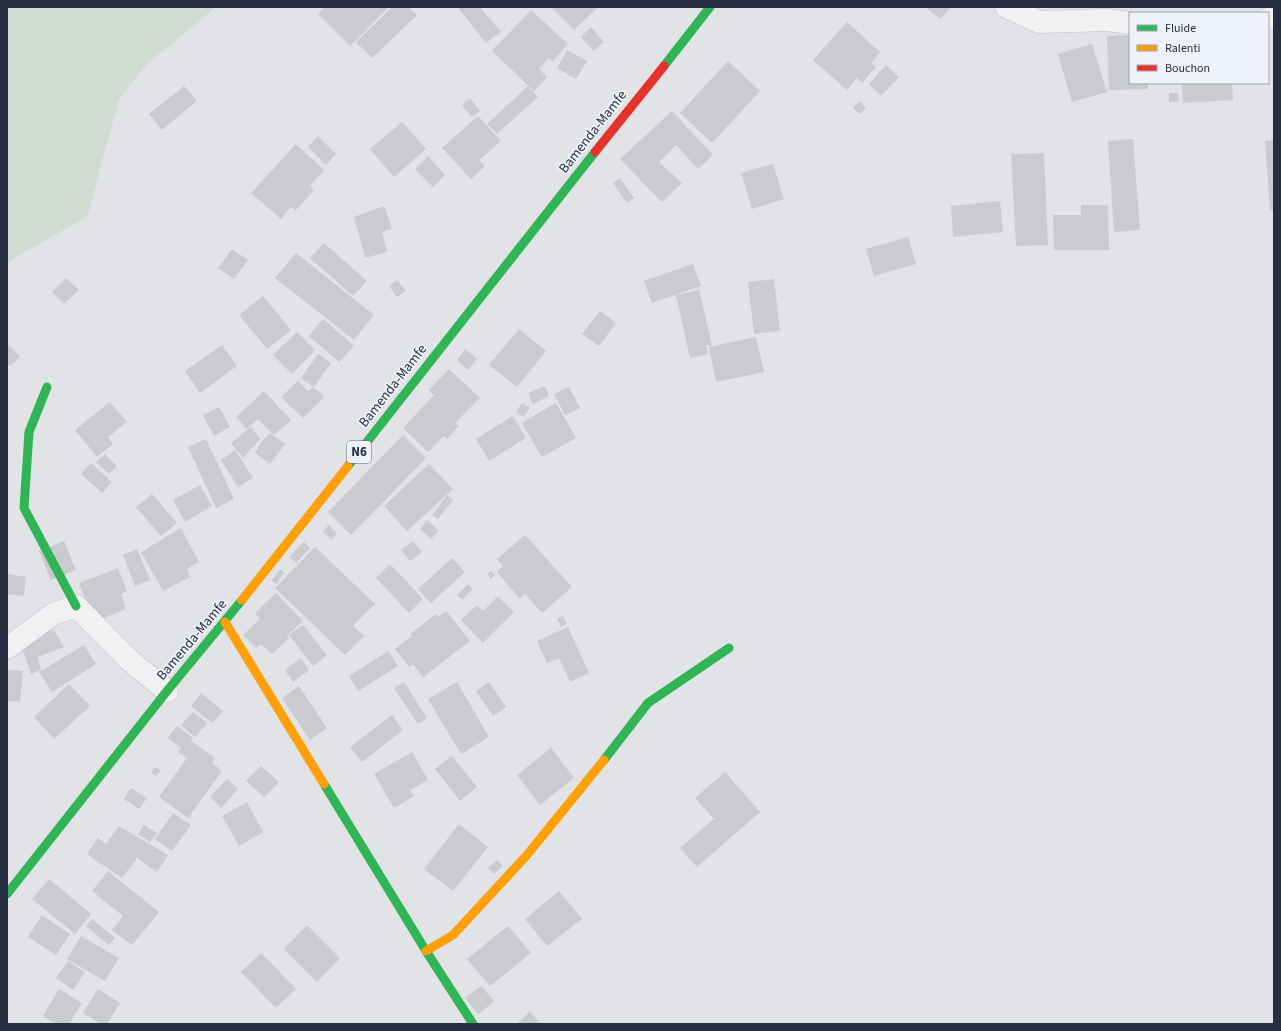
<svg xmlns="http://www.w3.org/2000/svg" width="1281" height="1031" font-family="'Source Sans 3',sans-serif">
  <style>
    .green { fill: #d0dbd1 }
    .building { fill: #c9cbcf }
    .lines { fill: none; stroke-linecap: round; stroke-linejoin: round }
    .street-casing { stroke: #bfc1c4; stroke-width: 23 }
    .street { stroke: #f1f1f3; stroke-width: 22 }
    .fast { stroke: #30b455; stroke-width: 9 }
    .slow { stroke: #ff9f0a; stroke-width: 9 }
    .jam { stroke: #e5322d; stroke-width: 9 }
    .labels { text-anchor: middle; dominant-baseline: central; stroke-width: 3.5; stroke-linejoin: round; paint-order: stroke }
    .shield { fill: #eef1f7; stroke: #626978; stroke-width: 1 }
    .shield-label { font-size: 13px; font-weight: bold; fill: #262f42 }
    .street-label { font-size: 14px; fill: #262f42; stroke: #eef1f7 }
  </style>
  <rect width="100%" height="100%" fill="#e1e3e6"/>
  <!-- green -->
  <polygon class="green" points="7,7 216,7 148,63 119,99 87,217 12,259 7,266"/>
  <!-- building -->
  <g class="building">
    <polygon points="325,7 389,7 350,46 318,14"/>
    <polygon points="392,7 408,7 417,15 372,58 356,42"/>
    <polygon points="461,7 480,7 501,32 486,43 459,9"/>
    <polygon points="551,7 598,7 574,30"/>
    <polygon points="925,7 951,7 940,19"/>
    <polygon points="531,10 568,44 552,62 549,58 539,69 547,77 534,91 492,51"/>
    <polygon points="847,22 880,52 871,63 876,67 862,83 857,78 847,90 813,60"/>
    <polygon points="591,27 604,42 594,51 581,37"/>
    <polygon points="1130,35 1130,83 1148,83 1148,89 1109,90 1107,36"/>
    <polygon points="1092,44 1107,92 1072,102 1058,54"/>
    <polygon points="567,50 587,61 576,79 557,68"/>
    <polygon points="728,61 760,91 712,143 680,113"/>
    <polygon points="886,65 899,77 881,96 869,84"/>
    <polygon points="1182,83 1232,83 1233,100 1183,103"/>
    <polygon points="184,86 197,101 162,130 149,114"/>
    <polygon points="528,86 538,97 497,134 487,124"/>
    <polygon points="1169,93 1178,93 1179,101 1169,102"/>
    <polygon points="470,98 480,111 472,117 462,105"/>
    <polygon points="860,101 866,109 859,114 853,107"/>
    <polygon points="672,111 713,155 698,169 676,145 659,162 682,183 662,202 620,159"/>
    <polygon points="478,116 501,141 479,160 485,166 471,179 442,148"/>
    <polygon points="402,122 426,149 394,177 370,149"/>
    <polygon points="318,136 336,154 326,165 308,147"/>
    <polygon points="1133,139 1140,230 1114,232 1108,141"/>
    <polygon points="1274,140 1274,211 1270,211 1265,141"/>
    <polygon points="296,144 324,170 310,186 314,190 295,211 291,207 281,219 251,193"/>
    <polygon points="1044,153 1048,245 1016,246 1011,154"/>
    <polygon points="428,156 445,175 433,187 415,169"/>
    <polygon points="773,164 784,199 752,209 741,173"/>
    <polygon points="620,178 634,198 627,203 613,183"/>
    <polygon points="1000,201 1003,232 953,237 951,206"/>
    <polygon points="1081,205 1108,205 1109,250 1054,250 1053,215 1081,215"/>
    <polygon points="384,206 392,229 382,232 387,252 365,258 354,217"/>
    <polygon points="908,237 916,264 874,276 866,249"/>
    <polygon points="324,243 367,281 353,296 310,258"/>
    <polygon points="232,249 248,260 234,279 218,268"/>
    <polygon points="296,253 374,315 354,340 275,278"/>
    <polygon points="693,264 701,286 652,303 644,281"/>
    <polygon points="66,278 79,290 64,304 52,292"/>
    <polygon points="774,279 780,331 754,334 748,282"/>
    <polygon points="397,280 406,291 397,297 389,286"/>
    <polygon points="699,290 712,345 706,346 708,354 690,358 676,295"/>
    <polygon points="263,296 291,330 267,349 239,315"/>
    <polygon points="600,311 616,323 599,346 582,334"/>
    <polygon points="323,319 354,346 339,362 309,336"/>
    <polygon points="519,329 546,351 517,387 489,365"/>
    <polygon points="297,332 315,350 292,374 273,355"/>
    <polygon points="756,337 764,372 716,382 709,347"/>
    <polygon points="9,345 20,357 10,366 7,362 7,347"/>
    <polygon points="222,345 237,366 200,393 185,371"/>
    <polygon points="465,349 477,359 468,370 457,360"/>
    <polygon points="318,354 331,363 314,387 301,378"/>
    <polygon points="449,369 480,398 455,423 459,426 447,439 444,436 428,452 403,428 434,395 429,390"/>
    <polygon points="298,381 308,391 313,387 324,397 303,418 281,397"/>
    <polygon points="545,386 549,396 533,404 528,393"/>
    <polygon points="569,387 580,408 565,415 554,394"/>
    <polygon points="264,391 291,420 274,435 258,419 247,429 236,417"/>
    <polygon points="110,402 127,422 108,437 113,444 97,457 75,430"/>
    <polygon points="522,403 530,408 523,417 516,412"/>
    <polygon points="556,403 576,438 542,457 522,423"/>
    <polygon points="219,407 230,427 214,436 203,415"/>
    <polygon points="513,416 526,438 489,461 476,439"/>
    <polygon points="251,427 260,439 243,458 231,443"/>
    <polygon points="270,433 285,444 270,464 255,453 262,441"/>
    <polygon points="403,435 426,458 351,535 328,512"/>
    <polygon points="206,439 234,499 216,508 188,447"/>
    <polygon points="235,450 253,478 238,487 221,460"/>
    <polygon points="105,454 117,466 109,474 96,462"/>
    <polygon points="91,463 112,482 102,493 81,474"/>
    <polygon points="429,464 453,489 407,531 384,506"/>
    <polygon points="200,485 212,506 185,522 173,500"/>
    <polygon points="152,494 177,523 161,536 136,507"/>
    <polygon points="447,495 453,500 438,519 432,515"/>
    <polygon points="427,520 439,531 431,539 420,529"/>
    <polygon points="329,525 337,534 331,540 323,531"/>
    <polygon points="181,528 199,562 187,569 190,577 163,591 141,552"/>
    <polygon points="525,535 572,587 542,613 525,594 520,599 497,572 503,566 497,559"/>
    <polygon points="64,541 76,570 51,580 39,551"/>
    <polygon points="413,541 422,552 410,561 401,550"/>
    <polygon points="304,542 310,548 296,563 289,557"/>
    <polygon points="315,547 375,604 353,626 364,636 345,655 275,588"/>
    <polygon points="137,549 150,580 135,586 123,555"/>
    <polygon points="452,558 465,572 431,603 418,589"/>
    <polygon points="390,564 423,599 409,613 376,578"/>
    <polygon points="118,568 127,591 121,594 126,609 94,622 79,583"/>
    <polygon points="280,569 284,573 276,584 272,580"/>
    <polygon points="491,571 495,575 491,579 487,574"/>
    <polygon points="7,574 26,577 24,596 7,594"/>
    <polygon points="468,584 473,589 462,600 457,595"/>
    <polygon points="276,593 303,621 287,636 289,638 272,654 261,644 256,648 243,635 260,619 255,613"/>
    <polygon points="498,596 514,612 483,643 461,620 477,605 483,611"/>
    <polygon points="446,611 470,641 423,677 413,664 409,667 395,649 412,636 410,634 436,614 438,617"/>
    <polygon points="563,616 567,624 561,627 557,618"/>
    <polygon points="303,625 327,655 313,666 289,635"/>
    <polygon points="568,627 589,673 570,682 559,658 547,663 537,641"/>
    <polygon points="54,630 64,647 38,657 41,670 31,674 20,642"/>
    <polygon points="84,645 96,664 52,692 39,672"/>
    <polygon points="388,651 398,666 358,691 349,676"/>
    <polygon points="301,658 309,670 293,682 285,670"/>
    <polygon points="7,670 23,671 20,702 7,701"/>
    <polygon points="404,682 427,718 418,724 394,688"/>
    <polygon points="457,682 489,737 461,754 428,699"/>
    <polygon points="489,682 506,707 493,716 476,691"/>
    <polygon points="69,684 90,706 54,739 34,717"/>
    <polygon points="299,686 327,728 310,740 282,698"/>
    <polygon points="201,693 223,711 212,723 191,706"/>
    <polygon points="193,712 207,723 195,737 181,725"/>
    <polygon points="392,715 403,730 362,762 350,747"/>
    <polygon points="177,726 193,738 191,741 215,758 212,763 222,771 188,818 159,797 187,758 178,752 181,748 168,738"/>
    <polygon points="551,748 574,778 540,805 517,775"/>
    <polygon points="412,752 428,780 410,790 414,796 394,808 374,774"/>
    <polygon points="452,756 477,787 460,801 435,769"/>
    <polygon points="261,766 279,782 264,797 246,781"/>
    <polygon points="155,767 161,770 156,776 151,773"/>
    <polygon points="725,772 760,812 697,867 680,848 714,819 695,798"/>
    <polygon points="227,779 238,789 221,808 210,797"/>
    <polygon points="131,788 147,798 139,809 124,799"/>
    <polygon points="247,802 263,832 239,846 222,816"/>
    <polygon points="173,813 191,825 172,851 155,839"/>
    <polygon points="459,824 488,847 453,891 424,869"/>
    <polygon points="144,825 157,833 150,842 138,834"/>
    <polygon points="119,826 168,855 157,872 137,858 122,878 87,854 98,838 106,844"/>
    <polygon points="497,860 503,866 494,874 488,868"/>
    <polygon points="108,871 159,912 132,945 112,930 123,916 92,891"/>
    <polygon points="49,879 91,914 75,934 32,899"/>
    <polygon points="559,891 582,919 547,946 525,919"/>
    <polygon points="42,915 70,934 56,955 28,937"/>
    <polygon points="92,919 115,938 109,945 86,926"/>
    <polygon points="307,925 340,958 317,982 284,949"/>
    <polygon points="508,926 531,953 490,986 467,959"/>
    <polygon points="81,936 119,958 105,981 67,959"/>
    <polygon points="261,953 296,989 276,1008 241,972"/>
    <polygon points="68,961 85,972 73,990 56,978"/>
    <polygon points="482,986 494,1002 478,1014 465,997"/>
    <polygon points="59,989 82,1003 69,1024 56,1024 43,1016"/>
    <polygon points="98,989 120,1003 107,1024 101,1024 83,1013"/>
    <polygon points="530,1012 541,1024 516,1024"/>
  </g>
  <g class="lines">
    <!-- street casing -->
    <g class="street-casing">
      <g id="street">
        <polyline points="1006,7 1039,22 1107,20 1130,23"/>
        <polyline points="1268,19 1274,18"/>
        <polyline points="7,648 53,614 76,606 128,659 167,691"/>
      </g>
    </g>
    <!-- street -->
    <use href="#street" class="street"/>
    <!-- fast -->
    <g class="fast">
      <polyline points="664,66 710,7"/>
      <polyline points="47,387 29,432 24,508 76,606"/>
      <polyline points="348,466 595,152"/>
      <polyline points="604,760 648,703 729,648"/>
      <polyline points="324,784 426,951 473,1024"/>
      <polyline points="7,894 167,691 242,600"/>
    </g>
    <!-- slow -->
    <g class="slow">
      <polyline points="242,600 348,466"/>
      <polyline points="225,622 324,784"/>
      <polyline points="426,951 453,935 527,855 604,760"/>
    </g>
    <!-- jam -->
    <polyline class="jam" points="595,152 664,66"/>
  </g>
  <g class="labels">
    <!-- shield labels -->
    <rect class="shield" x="347" y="441" width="24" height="22" rx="3"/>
    <g class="shield-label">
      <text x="359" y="452">N6</text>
    </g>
    <!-- street labels -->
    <g class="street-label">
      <text transform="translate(593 132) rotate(-52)">Bamenda-Mamfe</text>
      <text transform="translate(393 386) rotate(-52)">Bamenda-Mamfe</text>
      <text transform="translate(192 640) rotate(-50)">Bamenda-Mamfe</text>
    </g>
  </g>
  <!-- border -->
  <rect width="1281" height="1031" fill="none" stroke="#262f42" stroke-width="16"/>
  <!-- legend -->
  <rect x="1129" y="12" width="140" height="72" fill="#eef1f7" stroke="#9ea3af"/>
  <rect x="1137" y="25" width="20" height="6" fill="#30b455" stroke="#9ea3af"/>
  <text x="1165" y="32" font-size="12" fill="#262f42">Fluide</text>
  <rect x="1137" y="45" width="20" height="6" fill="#ff9f0a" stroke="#9ea3af"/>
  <text x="1165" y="52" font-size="12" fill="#262f42">Ralenti</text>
  <rect x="1137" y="65" width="20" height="6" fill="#e5322d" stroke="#9ea3af"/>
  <text x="1165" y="72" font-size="12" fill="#262f42">Bouchon</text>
</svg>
